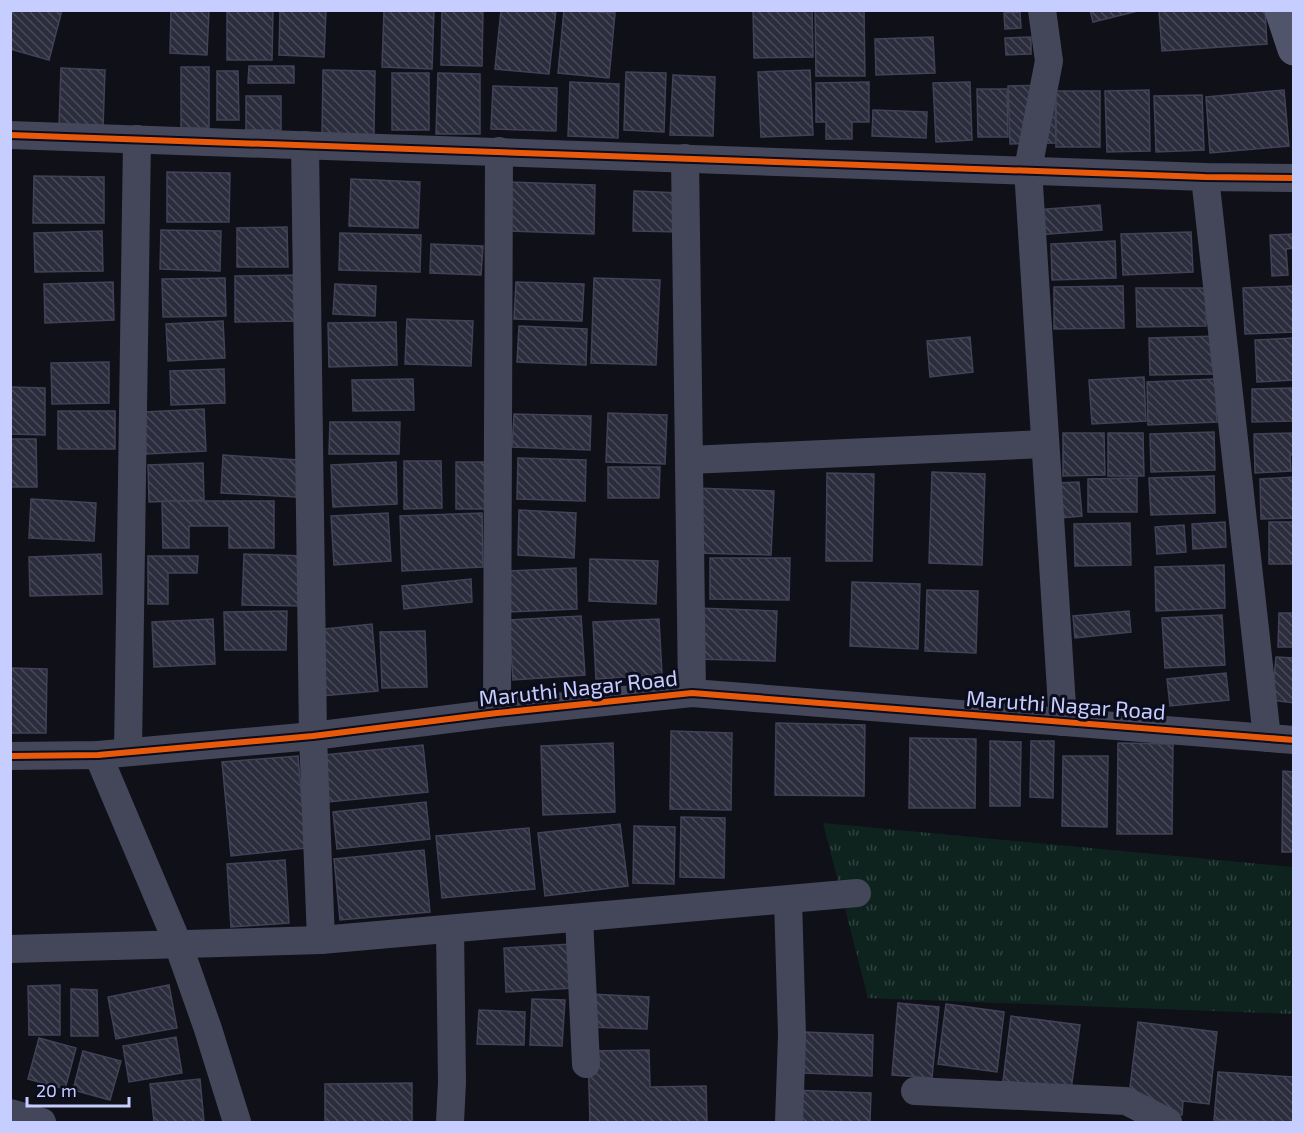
<svg xmlns="http://www.w3.org/2000/svg" width="1304" height="1133" font-family="'Exo 2',sans-serif">
  <style>
    .park { fill: url(#park-tufts) }
    .building { fill: url(#building-back-hatch); stroke: #414257; stroke-width: 1.5 }
    .lines { fill: none; stroke-linecap: round; stroke-linejoin: round }
    .minor { stroke: #434759; stroke-width: 28 }
    .secondary { stroke: #50556c; stroke-width: 33 }
    .cycleway-casing { stroke: #0b0c1c; stroke-width: 10 }
    .cycleway { stroke: #e8590c; stroke-width: 6 }
    .labels { text-anchor: middle; dominant-baseline: central; stroke-width: 6; stroke-linejoin: round; paint-order: stroke }
    .street-label { font-size: 22px; fill: #c6cdff; stroke: #0b0c1c }
  </style>
  <defs>
    <pattern id="park-tufts" width="24" height="20" patternUnits="userSpaceOnUse" patternTransform="scale(1.5)"><rect width="24" height="20" fill="#0e231e"/><path d="M3 7l-1-3M5 7V3M7 7l1-3M15 17l-1-3M17 17v-4M19 17l1-3" fill="none" stroke="#304240"/></pattern>
    <pattern id="building-back-hatch" width="6" height="6" patternUnits="userSpaceOnUse" patternTransform="scale(1.5)"><rect width="6" height="6" fill="#2b2d3c"/><path d="M-1 5l2 2M0 0l6 6M5-1l2 2" fill="none" stroke="#484a59"/></pattern>
  </defs>
  <rect width="100%" height="100%" fill="#0f1018"/>
  <!-- park -->
  <polygon class="park" points="823,823 1293,867 1293,1014 868,998"/>
  <!-- building -->
  <g class="building">
    <polygon points="10,10 62,10 49,60 10,49"/>
    <polygon points="171,10 209,10 207,55 170,53"/>
    <polygon points="227,10 273,10 272,60 227,60"/>
    <polygon points="280,10 326,10 324,57 279,55"/>
    <polygon points="384,10 434,10 432,69 382,67"/>
    <polygon points="442,10 483,10 482,66 441,65"/>
    <polygon points="501,10 556,10 549,74 495,69"/>
    <polygon points="564,10 615,13 609,78 558,73"/>
    <polygon points="753,10 812,10 813,57 754,58"/>
    <polygon points="815,10 864,10 865,76 816,76"/>
    <polygon points="1090,10 1142,10 1093,22"/>
    <polygon points="1265,10 1267,44 1162,51 1159,11"/>
    <polygon points="1020,12 1021,28 1005,29 1004,13"/>
    <polygon points="933,37 935,73 876,75 875,39"/>
    <polygon points="1031,37 1031,54 1006,55 1005,38"/>
    <polygon points="249,66 294,66 294,83 248,83"/>
    <rect x="181" y="67" width="28" height="61"/>
    <polygon points="61,68 105,70 103,128 59,126"/>
    <polygon points="323,70 375,71 374,135 322,135"/>
    <polygon points="810,70 813,135 761,137 758,72"/>
    <polygon points="217,71 238,71 239,120 217,120"/>
    <polygon points="626,72 666,73 664,132 624,130"/>
    <rect x="392" y="73" width="37" height="57"/>
    <polygon points="438,73 480,74 480,134 436,134"/>
    <polygon points="673,75 715,77 713,136 670,135"/>
    <polygon points="570,82 619,84 618,138 568,136"/>
    <polygon points="869,82 869,122 852,122 852,139 826,139 826,122 816,122 816,83"/>
    <polygon points="970,82 972,140 936,142 933,83"/>
    <polygon points="1055,85 1056,143 1010,144 1008,86"/>
    <polygon points="493,86 557,88 556,131 491,129"/>
    <polygon points="977,89 1007,89 1008,137 978,137"/>
    <polygon points="1149,90 1150,151 1107,152 1105,91"/>
    <polygon points="1284,90 1289,146 1210,153 1206,97"/>
    <rect x="1056" y="91" width="44" height="56"/>
    <polygon points="1202,95 1204,150 1156,152 1154,96"/>
    <rect x="246" y="96" width="35" height="34"/>
    <polygon points="873,110 927,112 926,138 872,136"/>
    <polygon points="167,172 230,173 229,222 167,222"/>
    <polygon points="34,176 104,177 104,223 33,223"/>
    <polygon points="351,179 420,182 418,228 349,226"/>
    <polygon points="509,182 595,185 594,234 508,231"/>
    <polygon points="634,191 681,193 680,232 633,231"/>
    <polygon points="1100,205 1102,230 1036,235 1034,210"/>
    <polygon points="287,227 288,267 237,267 237,228"/>
    <polygon points="161,230 221,231 220,271 160,269"/>
    <polygon points="102,231 103,271 35,272 34,233"/>
    <polygon points="1191,232 1193,272 1123,275 1121,234"/>
    <polygon points="340,233 421,235 420,272 339,270"/>
    <polygon points="1294,234 1294,248 1286,249 1288,275 1272,276 1270,235"/>
    <polygon points="1115,241 1116,278 1052,280 1051,244"/>
    <polygon points="431,244 483,246 481,275 430,273"/>
    <polygon points="303,275 304,321 235,322 235,276"/>
    <polygon points="225,278 226,316 163,317 162,279"/>
    <polygon points="594,278 660,280 656,365 591,363"/>
    <polygon points="113,282 114,320 45,323 44,284"/>
    <polygon points="516,282 584,284 582,321 514,319"/>
    <polygon points="335,284 376,286 375,316 333,314"/>
    <polygon points="1123,286 1124,328 1054,329 1054,287"/>
    <polygon points="1294,286 1294,332 1245,334 1243,288"/>
    <polygon points="1136,288 1206,288 1206,326 1137,327"/>
    <polygon points="407,319 473,321 471,366 405,364"/>
    <polygon points="223,321 225,358 168,361 166,324"/>
    <polygon points="396,322 397,365 329,367 328,323"/>
    <polygon points="519,326 587,329 586,365 517,362"/>
    <polygon points="1218,336 1218,374 1150,375 1149,338"/>
    <polygon points="970,337 973,372 930,377 927,341"/>
    <polygon points="1294,338 1294,380 1257,382 1255,340"/>
    <polygon points="109,362 109,403 52,404 51,363"/>
    <polygon points="224,369 225,403 171,405 170,371"/>
    <polygon points="1144,377 1146,421 1092,424 1089,380"/>
    <polygon points="413,379 414,410 353,411 352,380"/>
    <polygon points="1215,379 1217,422 1148,425 1147,382"/>
    <polygon points="10,387 45,388 45,435 10,434"/>
    <polygon points="1294,388 1294,421 1252,422 1252,389"/>
    <polygon points="204,409 206,451 146,454 144,412"/>
    <rect x="58" y="411" width="57" height="38"/>
    <polygon points="608,413 667,415 665,464 606,462"/>
    <polygon points="514,414 591,416 590,450 512,447"/>
    <polygon points="330,422 400,422 399,454 329,454"/>
    <polygon points="1214,432 1215,470 1151,472 1150,434"/>
    <polygon points="1063,433 1104,433 1105,475 1063,476"/>
    <polygon points="1108,433 1143,433 1144,476 1108,476"/>
    <polygon points="1294,433 1294,455 1290,455 1291,471 1255,473 1254,434"/>
    <polygon points="10,439 36,439 37,487 10,487"/>
    <polygon points="223,455 298,460 296,497 221,493"/>
    <polygon points="518,458 586,460 585,501 517,499"/>
    <polygon points="404,461 441,461 442,508 404,509"/>
    <polygon points="396,462 397,504 333,507 331,465"/>
    <polygon points="456,462 492,462 491,509 456,509"/>
    <polygon points="203,463 204,500 149,502 148,465"/>
    <polygon points="608,467 660,467 659,498 608,498"/>
    <polygon points="932,472 985,474 982,565 929,563"/>
    <polygon points="827,473 874,474 872,561 826,561"/>
    <polygon points="1214,476 1215,513 1151,515 1149,478"/>
    <polygon points="1294,477 1294,518 1261,519 1260,479"/>
    <polygon points="1137,478 1137,512 1088,512 1088,479"/>
    <polygon points="1079,482 1082,516 1061,518 1058,483"/>
    <polygon points="695,488 774,491 771,555 693,553"/>
    <polygon points="31,499 96,503 94,541 29,538"/>
    <polygon points="162,501 274,501 274,548 229,548 229,526 189,526 189,548 163,548"/>
    <polygon points="519,510 576,513 574,558 518,555"/>
    <polygon points="388,513 391,561 334,565 331,516"/>
    <polygon points="482,513 483,567 402,571 400,516"/>
    <polygon points="1225,522 1226,547 1193,549 1192,524"/>
    <rect x="1269" y="522" width="25" height="42"/>
    <polygon points="1130,523 1131,565 1075,566 1074,524"/>
    <polygon points="1184,525 1186,552 1157,554 1155,527"/>
    <polygon points="101,554 102,594 30,596 29,557"/>
    <polygon points="244,554 305,556 304,606 242,605"/>
    <polygon points="148,556 198,556 197,573 168,573 168,604 148,604"/>
    <polygon points="710,558 790,558 789,600 710,599"/>
    <polygon points="590,559 658,561 656,604 589,601"/>
    <polygon points="1224,565 1225,608 1156,611 1155,567"/>
    <polygon points="576,568 577,609 509,612 508,571"/>
    <polygon points="471,579 472,602 404,609 402,586"/>
    <polygon points="852,582 920,584 918,649 850,646"/>
    <polygon points="927,590 978,591 976,653 925,651"/>
    <polygon points="697,608 777,611 775,661 695,659"/>
    <polygon points="287,611 286,650 225,650 224,612"/>
    <polygon points="1129,611 1131,632 1075,638 1073,616"/>
    <polygon points="1279,613 1294,613 1294,647 1278,647"/>
    <polygon points="1222,615 1225,665 1165,668 1162,618"/>
    <polygon points="581,616 585,675 513,680 509,620"/>
    <polygon points="213,619 215,664 154,667 152,622"/>
    <polygon points="659,619 662,675 596,679 593,622"/>
    <polygon points="372,624 378,691 321,696 315,630"/>
    <polygon points="425,631 427,687 382,688 380,632"/>
    <polygon points="1276,657 1294,658 1294,703 1272,700"/>
    <polygon points="10,668 47,669 46,733 10,733"/>
    <polygon points="1226,673 1229,700 1170,706 1167,679"/>
    <polygon points="776,723 865,725 864,796 775,795"/>
    <polygon points="671,731 732,733 731,810 670,809"/>
    <polygon points="910,738 976,739 975,808 909,808"/>
    <polygon points="990,741 1021,742 1020,806 990,806"/>
    <polygon points="1031,741 1054,741 1053,798 1030,797"/>
    <polygon points="613,743 615,812 543,815 541,746"/>
    <polygon points="1118,743 1173,744 1172,834 1117,834"/>
    <polygon points="423,745 428,792 328,802 324,755"/>
    <polygon points="298,756 306,848 231,856 222,762"/>
    <polygon points="1063,756 1108,756 1107,827 1062,826"/>
    <polygon points="1283,771 1294,772 1294,852 1282,852"/>
    <polygon points="426,802 430,839 337,849 333,812"/>
    <polygon points="681,817 725,818 724,878 680,877"/>
    <polygon points="620,824 628,886 545,896 538,833"/>
    <polygon points="634,826 675,827 674,884 633,883"/>
    <polygon points="529,828 535,889 442,898 436,836"/>
    <polygon points="424,850 430,912 340,920 334,859"/>
    <polygon points="285,860 289,923 231,927 227,864"/>
    <polygon points="572,944 574,988 506,992 504,948"/>
    <polygon points="60,985 60,1035 29,1035 28,986"/>
    <polygon points="169,985 177,1028 116,1039 108,997"/>
    <polygon points="71,989 97,990 98,1036 71,1036"/>
    <polygon points="590,994 649,997 647,1029 588,1027"/>
    <polygon points="532,999 565,1000 562,1046 530,1045"/>
    <polygon points="898,1003 939,1007 932,1078 892,1075"/>
    <polygon points="946,1004 1004,1012 997,1072 938,1064"/>
    <polygon points="479,1010 525,1012 524,1045 477,1044"/>
    <polygon points="1011,1016 1080,1025 1071,1090 1003,1081"/>
    <polygon points="1138,1022 1217,1032 1209,1104 1183,1101 1182,1115 1149,1111 1151,1097 1129,1095"/>
    <polygon points="805,1032 873,1035 872,1076 804,1073"/>
    <polygon points="176,1037 182,1073 129,1082 123,1046"/>
    <polygon points="39,1038 76,1048 65,1089 28,1079"/>
    <polygon points="649,1050 650,1087 706,1086 707,1122 590,1122 588,1051"/>
    <polygon points="83,1051 121,1061 110,1100 73,1090"/>
    <polygon points="1218,1072 1294,1077 1294,1122 1214,1120"/>
    <polygon points="200,1079 204,1122 154,1122 150,1084"/>
    <polygon points="412,1083 412,1122 325,1122 325,1084"/>
    <polygon points="792,1090 871,1093 870,1122 790,1122"/>
  </g>
  <g class="lines">
    <!-- minor -->
    <g class="minor">
      <polyline points="1042,10 1049,61 1028,169 1063,722"/>
      <polyline points="10,135 1205,177 1294,178"/>
      <polyline points="305,145 313,736 321,940"/>
      <polyline points="685,158 692,693"/>
      <polyline points="1205,177 1267,738"/>
      <polyline points="689,460 1045,444"/>
      <polyline points="497,713 499,151"/>
      <polyline points="128,752 137,139"/>
      <polyline points="98,755 178,944 208,1029 237,1122"/>
      <polyline points="10,756 98,755 313,736 497,713 692,693 1294,740"/>
      <polyline points="788,900 792,1035 789,1122"/>
      <polyline points="579,918 586,1064"/>
      <polyline points="10,949 321,940 857,893"/>
      <polyline points="915,1091 1126,1101 1168,1122"/>
      <polyline points="10,1113 42,1122"/>
      <polyline points="450,1122 452,1082 450,929"/>
    </g>
    <!-- secondary -->
    <polyline class="secondary" points="1281,10 1294,49"/>
    <!-- cycleway casing -->
    <g class="cycleway-casing">
      <g id="cycleway">
        <polyline points="10,135 1205,177 1294,178"/>
        <polyline points="10,756 98,755 313,736 497,713 692,693 1294,740"/>
      </g>
    </g>
    <!-- cycleway -->
    <use href="#cycleway" class="cycleway"/>
  </g>
  <g class="labels">
    <!-- street labels -->
    <g class="street-label">
      <text transform="translate(578 687) rotate(-6)">Maruthi Nagar Road</text>
      <text transform="translate(1066 704) rotate(4)">Maruthi Nagar Road</text>
    </g>
  </g>
  <!-- border -->
  <rect width="1304" height="1133" fill="none" stroke="#c6cdff" stroke-width="24"/>
  <!-- scale -->
  <path d="M27 1097v9h102v-9" fill="none" stroke="#c6cdff" stroke-width="3"/>
  <text x="36" y="1097" font-size="18" fill="#c6cdff" stroke="#0b0c1c" stroke-width="4.5" paint-order="stroke">20 m</text>
</svg>
